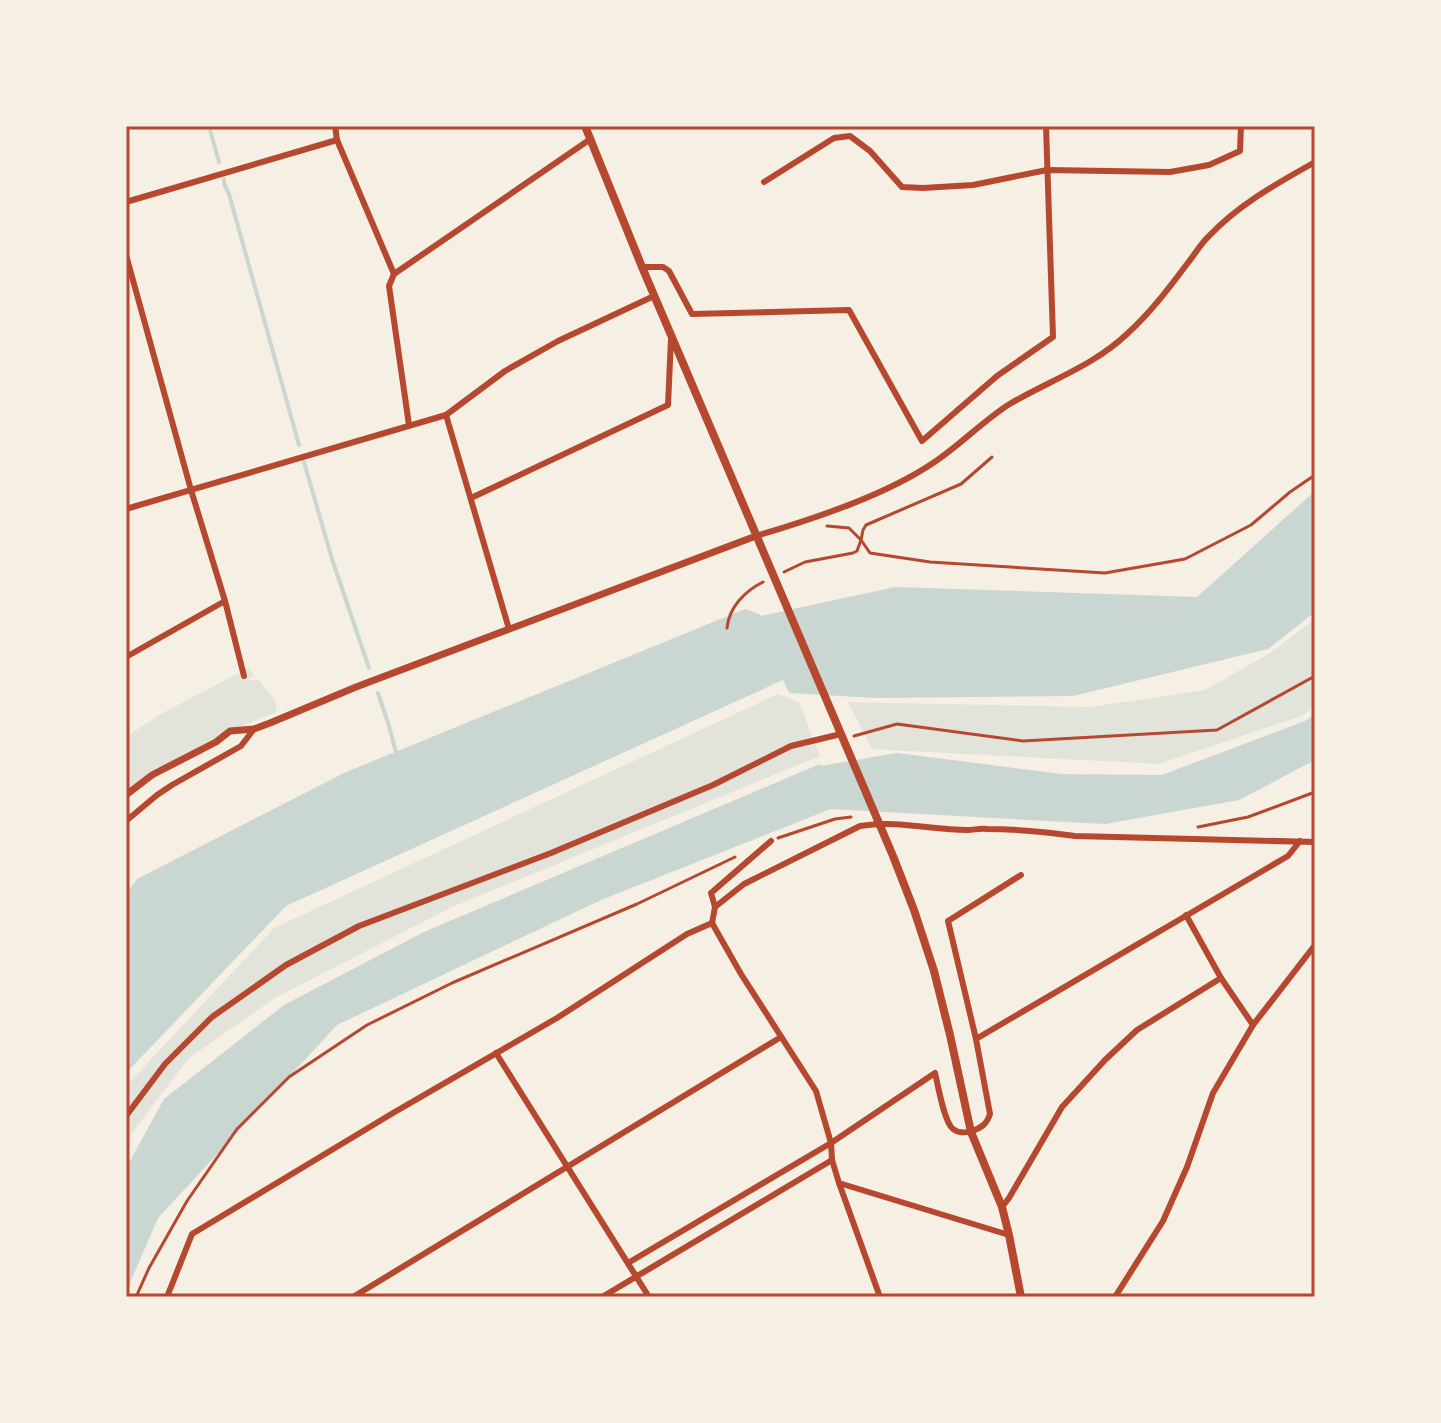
<svg xmlns="http://www.w3.org/2000/svg" width="1441" height="1423" font-family="Figtree,sans-serif">
  <style>
    .green { fill: #e2e4dc }
    .water { fill: #c9d6d2 }
    .lines { fill: none; stroke-linecap: round; stroke-linejoin: round }
    .stream { stroke: #c9d6d2; stroke-width: 4 }
    .path { stroke: #b5482f; stroke-width: 3 }
    .minor { stroke: #b5482f; stroke-width: 6 }
    .tertiary { stroke: #b5482f; stroke-width: 7 }
    .secondary { stroke: #b5482f; stroke-width: 8 }
    .neatline { fill: none; stroke: #b5482f; stroke-width: 3 }
  </style>
  <rect width="100%" height="100%" fill="#f6efe4"/>
  <!-- green -->
  <g class="green">
    <polygon points="1315,619 1315,706 1304,715 1159,764 872,749 848,702 1090,707 1205,690 1270,653"/>
    <path d="M248 668 254 675 247 680H259L275 700 277 712C223 732 175 760 126 790V737L159 715Z"/>
    <polygon points="778,694 799,702 820,756 452,907 275,998 189,1058 126,1141 126,1086 274,928"/>
  </g>
  <!-- water -->
  <g class="water">
    <polygon points="1315,491 1315,612 1268,649 1073,696 875,698 789,693 783,680 286,906 126,1073 126,894 137,879 344,773 745,609 759,614 761,616 895,587 1197,597"/>
    <polygon points="1315,714 1315,760 1239,800 1105,824 831,809 601,900 337,1025 158,1218 126,1292 126,1168 164,1099 284,1005 424,932 820,764 821,766 897,753 1062,774 1162,775 1305,721"/>
  </g>
  <g class="lines">
    <!-- stream -->
    <g class="stream">
      <polyline points="209,126 219,162"/>
      <polyline points="224,179 224,184 229,194 299,445"/>
      <polyline points="304,462 332,559 369,668"/>
      <polyline points="378,693 389,726 397,756"/>
    </g>
    <!-- path -->
    <g class="path">
      <polyline points="827,526 849,528 861,540 863,530 866,525 961,484 992,457"/>
      <polyline points="861,540 870,553 930,562 1105,573 1185,559 1251,525 1290,492 1315,475"/>
      <polyline points="784,572 805,562 853,553 857,551 861,540"/>
      <path d="M727 628C729 607 745 591 763 582"/>
      <polyline points="854,736 897,724 1023,741 1217,730 1315,676"/>
      <polyline points="1198,827 1248,817 1315,792"/>
      <polyline points="778,838 835,819 851,817"/>
      <polyline points="136,1297 149,1268 187,1201 237,1129 289,1077 367,1025 452,983 637,904 735,857"/>
    </g>
    <!-- minor -->
    <g class="minor">
      <polyline points="335,126 337,140 394,274"/>
      <polyline points="764,182 834,138 850,136 870,151 902,187 923,188 973,185 1047,170 1170,172 1209,165 1240,151 1241,126"/>
      <polyline points="126,202 337,140"/>
      <polyline points="126,255 191,490 225,601 244,676"/>
      <polyline points="642,267 663,267 669,271 692,314 849,310 922,441 997,376 1053,337 1046,126"/>
      <polyline points="446,415 509,629"/>
      <polyline points="409,425 389,286 394,274 589,140"/>
      <polyline points="471,498 668,405 671,339"/>
      <polyline points="126,509 446,415 505,371 558,341 654,296"/>
      <path d="M756 536C813 519 887 495 936 461 961 444 982 422 1008 405 1048 381 1094 366 1128 333 1151 312 1169 288 1187 264 1195 254 1201 243 1210 235 1239 204 1278 183 1315 162"/>
      <polyline points="126,657 225,601"/>
      <polyline points="126,821 157,795 172,785 241,746 254,729"/>
      <polyline points="715,907 711,893 771,841"/>
      <polyline points="1186,915 1221,978 1253,1025"/>
      <polyline points="976,1039 1288,856 1300,841"/>
      <polyline points="496,1053 649,1297"/>
      <polyline points="126,1116 165,1064 212,1017 286,965 359,926 551,853 713,785 791,746 841,734"/>
      <polyline points="839,1183 1009,1235"/>
      <polyline points="1002,1207 1009,1198 1062,1107 1105,1060 1137,1030 1221,978"/>
      <path d="M628 1263 831 1143 935 1073C938 1085 944 1122 953 1129 958 1133 966 1133 972 1131 981 1128 987 1124 990 1114L976 1039 948 921 1021 875"/>
      <polyline points="167,1297 192,1234 393,1113 557,1018 687,934 712,923"/>
      <polyline points="353,1297 781,1037"/>
      <polyline points="602,1297 832,1160"/>
      <path d="M880 1297 839 1183 832 1160 831 1143 816 1091 741 974 712 923 715 907 744 884 860 826C900 820 930 830 968 830 974 830 980 828 987 829 1016 829 1046 832 1075 836L1315 842"/>
      <polyline points="1115,1297 1163,1221 1187,1167 1213,1093 1253,1025 1315,945"/>
    </g>
    <!-- tertiary -->
    <polyline class="tertiary" points="126,795 152,775 216,742 230,731 254,729 270,723 356,687 756,536"/>
    <!-- secondary -->
    <polyline class="secondary" points="585,126 642,267 893,856 914,910 934,971 950,1035 971,1132 1002,1207 1009,1235 1021,1297"/>
  </g>
  <!-- border -->
  <rect width="1441" height="1423" fill="none" stroke="#f6efe4" stroke-width="256"/>
  <rect x="128" y="128" width="1185" height="1167" class="neatline"/>
</svg>
